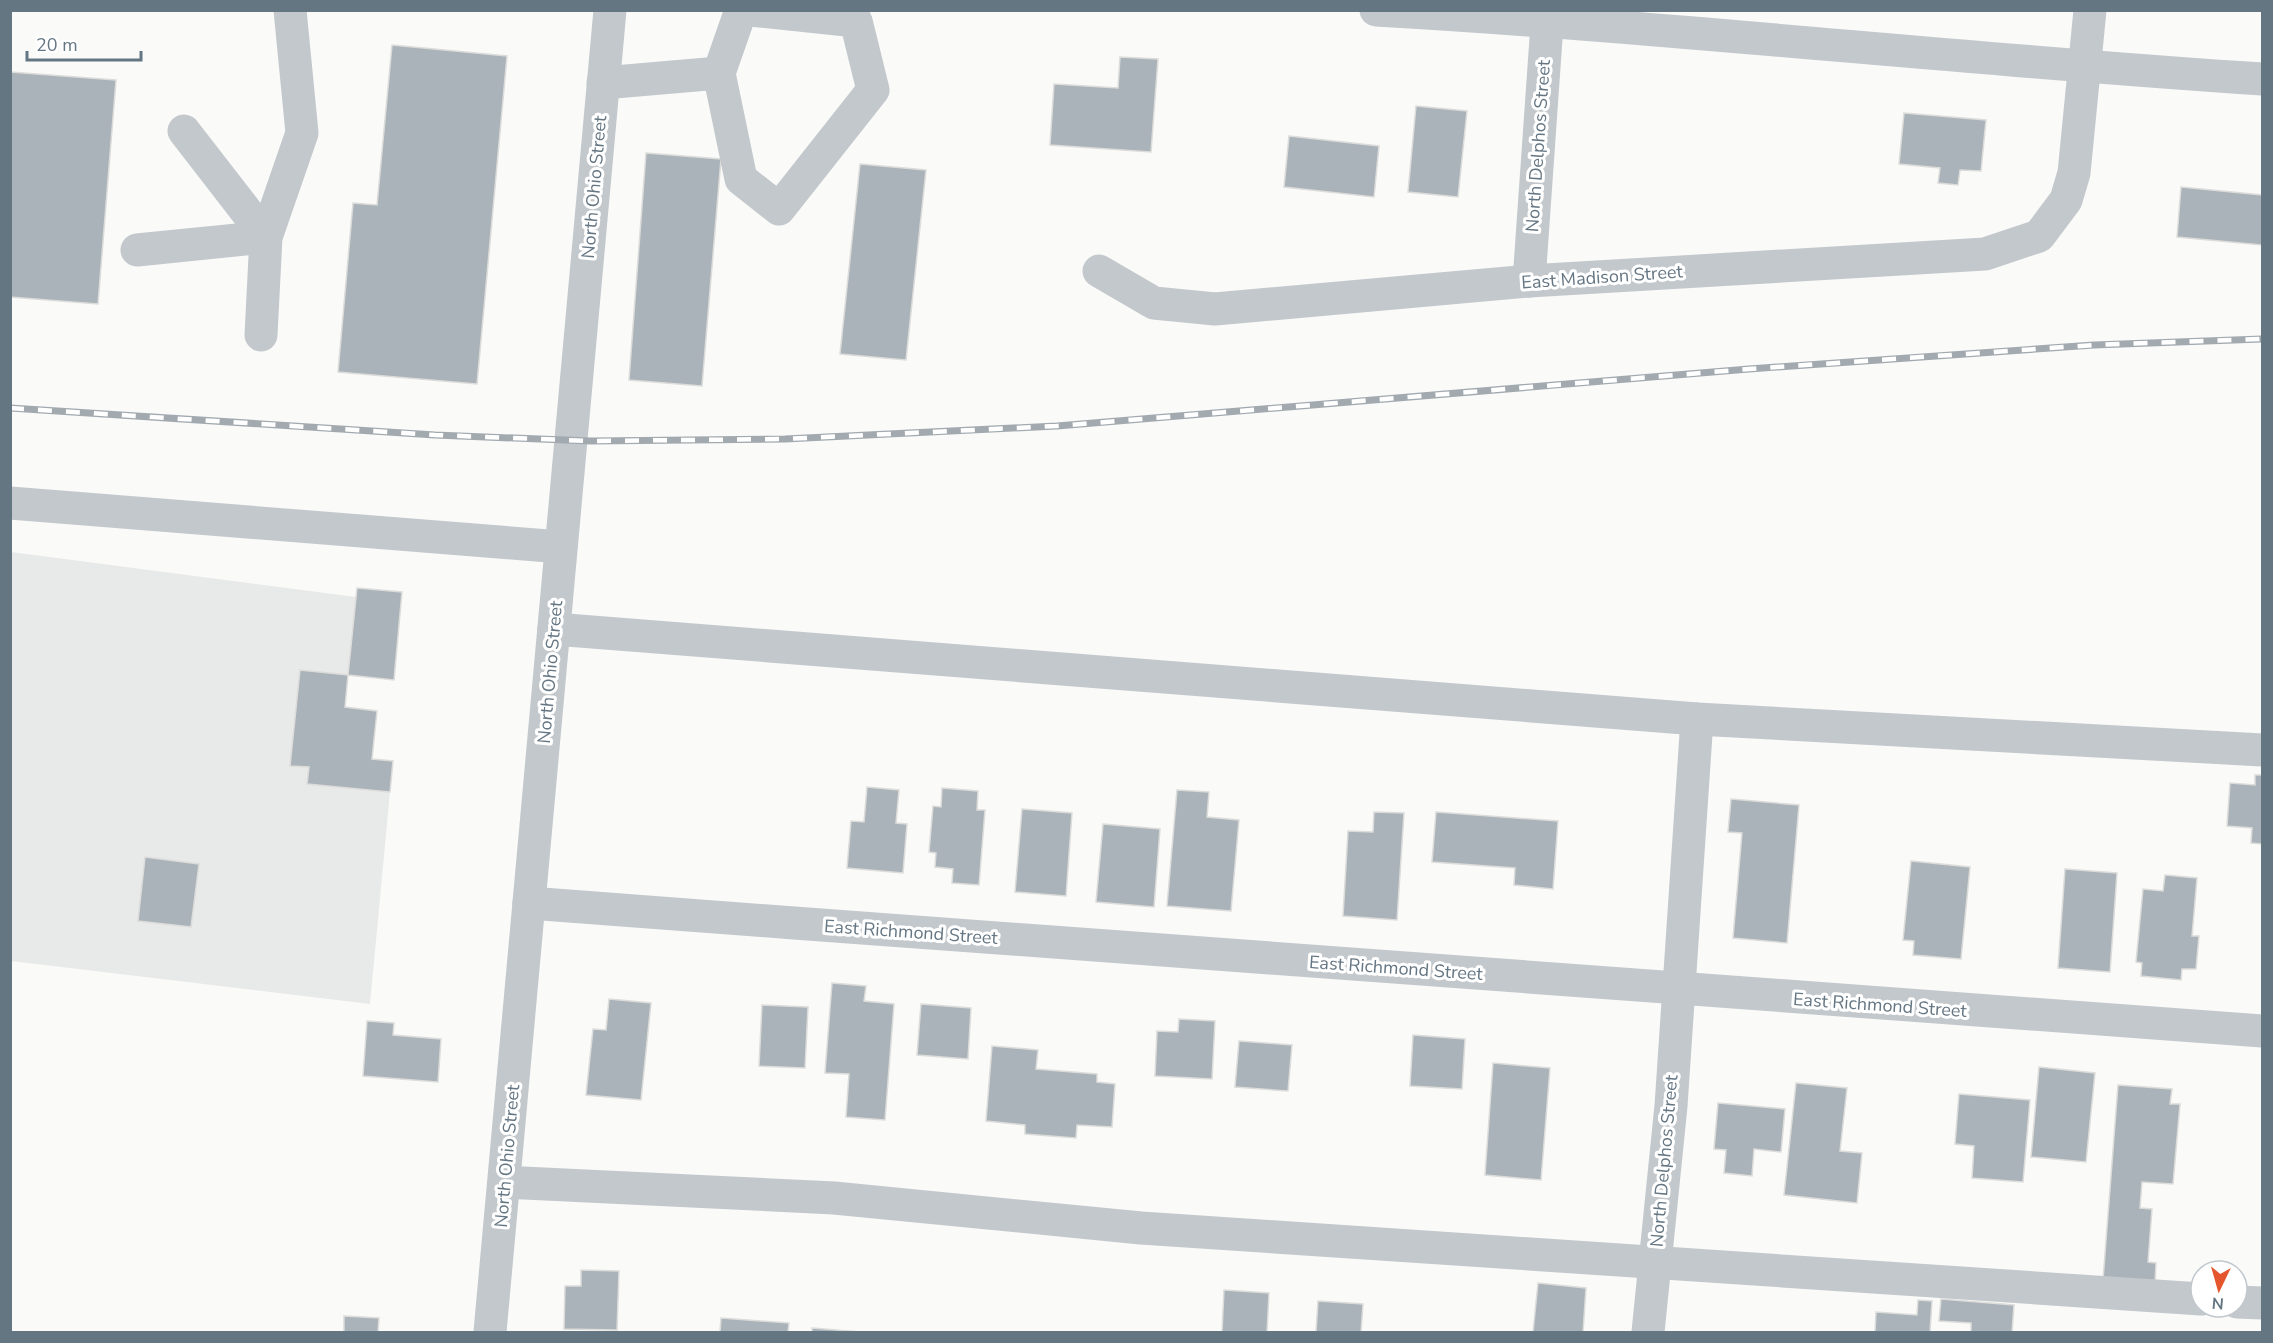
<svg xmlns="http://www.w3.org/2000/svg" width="2273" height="1343" font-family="'Nunito Sans',sans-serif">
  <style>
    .built { fill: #e8e9e9 }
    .building { fill: #aab3b9; stroke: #dcdcda; stroke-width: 1.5 }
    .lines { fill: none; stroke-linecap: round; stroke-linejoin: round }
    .minor { stroke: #c3c8cc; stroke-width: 33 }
    .rail-casing { stroke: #a2aab0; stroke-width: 7 }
    .rail { stroke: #fff; stroke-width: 4.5; stroke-dasharray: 14; stroke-linecap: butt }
    .labels { text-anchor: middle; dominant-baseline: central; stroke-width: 6; stroke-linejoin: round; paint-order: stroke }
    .street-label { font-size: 18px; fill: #657683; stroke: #fff }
  </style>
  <rect width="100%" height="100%" fill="#fafaf8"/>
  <!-- built -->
  <polygon class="built" points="11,552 356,597 348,675 300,671 290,765 309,767 308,784 390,792 370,1004 11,961"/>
  <!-- building -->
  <g class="building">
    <polygon points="392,45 507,56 477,384 338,372 353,203 377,205"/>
    <polygon points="1120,57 1158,59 1151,152 1050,145 1054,84 1118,88"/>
    <polygon points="10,72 116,80 98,304 10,297"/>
    <polygon points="1416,106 1467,111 1458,197 1408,192"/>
    <polygon points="1904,113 1986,120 1981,171 1960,170 1958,185 1938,183 1940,168 1899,164"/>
    <polygon points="1289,136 1379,146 1374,197 1284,187"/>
    <polygon points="646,153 721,159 702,386 629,380"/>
    <polygon points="860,164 926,170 906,360 840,354"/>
    <polygon points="2181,187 2262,195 2262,245 2177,237"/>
    <polygon points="357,588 402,592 394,680 348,675"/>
    <polygon points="300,670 348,675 345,707 377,711 372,759 393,761 390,792 307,784 309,767 290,766"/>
    <polygon points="2255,775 2262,775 2262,844 2251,843 2252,828 2227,826 2230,783 2255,785"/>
    <polygon points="867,787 899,790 896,823 907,824 903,873 847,868 851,821 864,822"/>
    <polygon points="942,788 978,791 977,810 985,810 979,885 952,883 953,869 935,867 936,853 929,852 933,806 941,807"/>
    <polygon points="1177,790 1209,792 1207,817 1239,820 1231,911 1167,906"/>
    <polygon points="1731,799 1799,805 1787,943 1733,938 1742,833 1728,832"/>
    <polygon points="1022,809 1072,813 1066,896 1015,892"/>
    <polygon points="1374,812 1404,813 1397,920 1343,916 1348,831 1373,832"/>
    <polygon points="1436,812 1558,821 1553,889 1514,885 1515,868 1432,862"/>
    <polygon points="1103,824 1160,829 1154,907 1096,902"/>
    <polygon points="145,857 199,864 191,927 138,921"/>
    <polygon points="1911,861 1970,867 1961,959 1913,955 1914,941 1903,940"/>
    <polygon points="2065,869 2117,873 2110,972 2058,968"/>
    <polygon points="2165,875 2197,878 2192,936 2199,936 2196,969 2182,969 2181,980 2141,976 2142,963 2136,962 2143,889 2163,891"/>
    <polygon points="832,983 866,986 864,1001 894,1004 885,1120 846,1117 849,1074 825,1073"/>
    <polygon points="609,999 651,1003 641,1100 586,1095 593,1029 606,1030"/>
    <polygon points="921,1004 971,1008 968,1059 917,1055"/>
    <polygon points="762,1005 808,1007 805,1068 759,1066"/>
    <polygon points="1179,1019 1215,1021 1212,1079 1155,1076 1157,1031 1178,1032"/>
    <polygon points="367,1021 394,1023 393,1035 441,1039 438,1082 363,1076"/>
    <polygon points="1413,1035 1465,1039 1462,1089 1410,1086"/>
    <polygon points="1239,1041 1292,1045 1288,1091 1235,1087"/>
    <polygon points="992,1046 1038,1050 1036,1069 1097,1074 1097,1082 1115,1084 1112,1127 1077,1125 1076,1138 1025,1134 1025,1125 986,1121"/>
    <polygon points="1493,1063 1550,1068 1541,1180 1485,1175"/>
    <polygon points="2039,1067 2095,1073 2086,1162 2031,1157"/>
    <polygon points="1796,1083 1847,1088 1840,1151 1862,1153 1857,1203 1784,1195"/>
    <polygon points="2118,1085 2172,1089 2170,1104 2180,1104 2173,1184 2142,1182 2140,1208 2152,1209 2148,1262 2156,1263 2155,1284 2103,1280"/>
    <polygon points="1959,1094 2030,1100 2023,1182 1972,1178 1974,1146 1955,1144"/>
    <polygon points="1718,1103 1785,1109 1781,1152 1754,1149 1752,1176 1724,1173 1726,1150 1714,1149"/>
    <polygon points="581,1270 619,1271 617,1330 564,1329 565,1286 581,1286"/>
    <polygon points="1538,1283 1586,1288 1583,1332 1533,1332"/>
    <polygon points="1224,1290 1269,1293 1267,1332 1222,1332"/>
    <polygon points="1941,1299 2014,1305 2012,1332 1971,1332 1971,1323 1939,1321"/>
    <polygon points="1918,1300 1932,1301 1930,1332 1875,1332 1876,1312 1917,1315"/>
    <polygon points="1318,1301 1363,1304 1361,1332 1316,1332"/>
    <polygon points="344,1316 379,1318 378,1332 344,1332"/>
    <polygon points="721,1318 789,1323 788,1332 720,1332"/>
    <polygon points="812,1328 861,1332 812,1332"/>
  </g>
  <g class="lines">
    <!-- minor -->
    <g class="minor">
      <polyline points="741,10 719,73 741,179 779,209 873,90 856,21 750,10"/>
      <path d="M1376 10C1672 27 1967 60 2262 79"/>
      <polyline points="603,83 719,73"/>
      <polyline points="137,250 266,237 184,131"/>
      <polyline points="1099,271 1154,303 1215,309 1529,281 1985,254 2039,236 2066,200 2074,173 2090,10"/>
      <polyline points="1529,281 1548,10"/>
      <polyline points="261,335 266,237 302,133 290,10"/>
      <polyline points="10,503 561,547"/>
      <polyline points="554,629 1697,719 2262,750"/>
      <path d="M529 903C1107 946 1685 993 2262 1031"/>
      <polyline points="505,1182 834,1198 1141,1228 2201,1299"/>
      <polyline points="2237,1302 2262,1303"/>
      <polyline points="490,1332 610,10"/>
      <polyline points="1648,1332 1671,1106 1697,719"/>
    </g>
    <!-- rail casing -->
    <g class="rail-casing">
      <polyline id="rail" points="10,408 435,435 591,441 785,439 1057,426 1749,369 2094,345 2262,339"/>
    </g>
    <!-- rail -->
    <use href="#rail" class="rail"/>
  </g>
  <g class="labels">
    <!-- street labels -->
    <g class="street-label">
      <text transform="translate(1538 146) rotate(-86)">North Delphos Street</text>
      <text transform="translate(594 187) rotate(-85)">North Ohio Street</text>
      <text transform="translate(1602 277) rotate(-4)">East Madison Street</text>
      <text transform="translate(550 672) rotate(-85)">North Ohio Street</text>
      <text transform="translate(911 932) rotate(4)">East Richmond Street</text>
      <text transform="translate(1396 968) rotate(4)">East Richmond Street</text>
      <text transform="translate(1880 1005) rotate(4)">East Richmond Street</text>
      <text transform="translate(507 1156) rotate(-85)">North Ohio Street</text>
      <text transform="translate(1664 1161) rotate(-85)">North Delphos Street</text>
    </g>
  </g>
  <!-- border -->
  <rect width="2273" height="1343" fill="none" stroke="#657683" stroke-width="24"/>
  <!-- north arrow -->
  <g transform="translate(2219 1289) rotate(185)"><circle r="28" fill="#ffffff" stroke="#c1c8cd" stroke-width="1.5"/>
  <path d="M0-4.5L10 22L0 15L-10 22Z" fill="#e4572e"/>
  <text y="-9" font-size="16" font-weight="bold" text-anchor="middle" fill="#657683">N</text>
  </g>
  <!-- scale -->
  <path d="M27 51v9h114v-9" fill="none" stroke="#657683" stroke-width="3"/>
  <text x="36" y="51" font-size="18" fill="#657683" stroke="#ffffff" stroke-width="4.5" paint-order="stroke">20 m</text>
</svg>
